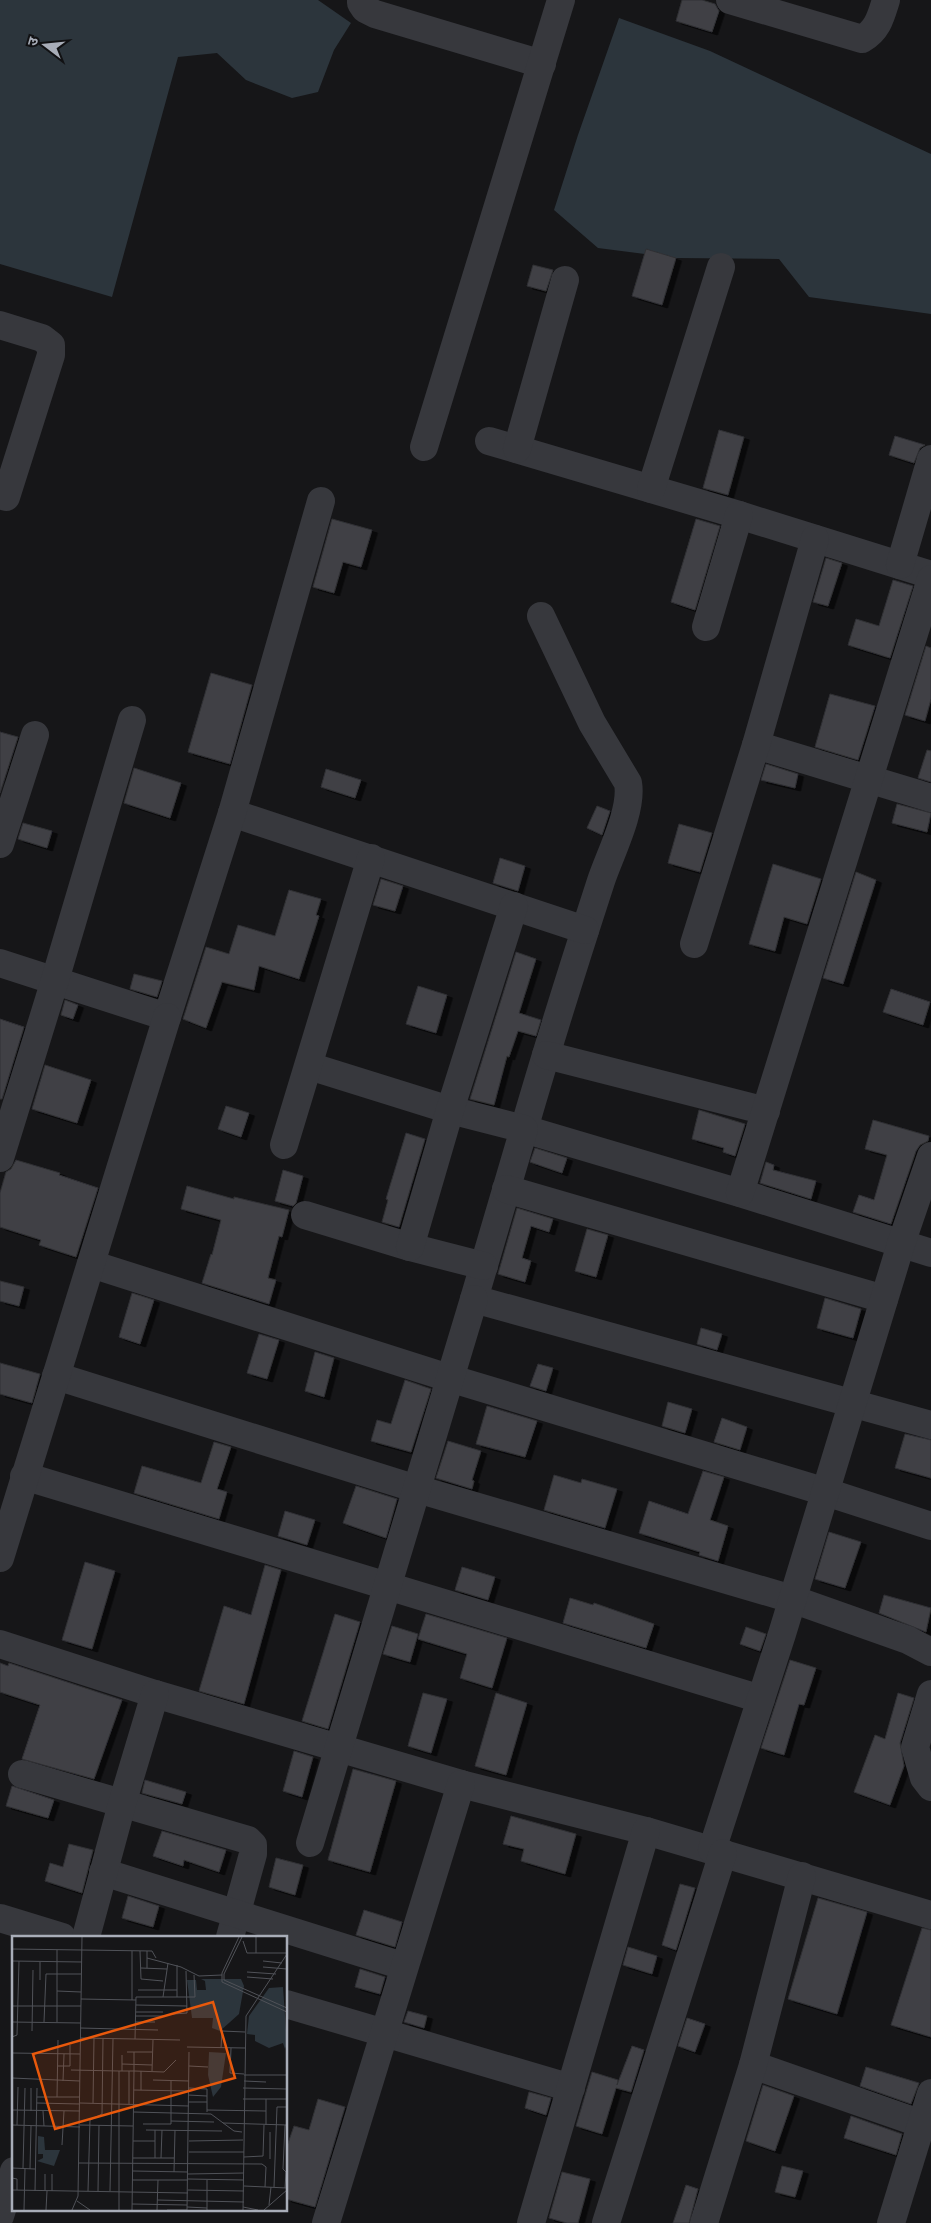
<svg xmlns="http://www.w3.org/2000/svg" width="931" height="2223" font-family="'Open Sans','Noto Sans Devanagari',sans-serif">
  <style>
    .water { fill: #2c353c }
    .building { fill: #404145; stroke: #303034; filter: url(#shadow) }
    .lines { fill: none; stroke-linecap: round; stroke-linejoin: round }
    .minor { stroke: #37383d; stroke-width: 28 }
    .inset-road { fill: none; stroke: #505258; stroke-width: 1 }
    .view { fill: #e8590c; fill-opacity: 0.15; stroke: #e8590c; stroke-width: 2.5 }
    .inset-edge { fill: none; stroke: #a8adb8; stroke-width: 2.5 }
  </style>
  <defs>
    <filter id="shadow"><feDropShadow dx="5.5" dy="3" stdDeviation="0" flood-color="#0009"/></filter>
  </defs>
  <rect width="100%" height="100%" fill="#161618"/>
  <!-- water -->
  <g class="water">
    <polygon points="0,0 318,0 351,23 334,50 318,92 292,98 246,80 217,53 178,57 112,297 0,264"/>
    <polygon points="619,18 710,51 931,154 931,314 809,297 779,259 676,258 598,248 554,210 578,135"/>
  </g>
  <!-- building -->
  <g class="building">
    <polygon points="682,0 702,0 715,4 719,11 712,32 676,21"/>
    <polygon points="646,249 676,258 662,305 632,296"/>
    <polygon points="533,265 553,270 546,291 527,286"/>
    <polygon points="719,430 744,437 728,495 703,488"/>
    <polygon points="895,436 925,445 920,448 914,463 889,455"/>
    <polygon points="332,519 372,530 361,567 343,562 334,593 313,587"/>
    <polygon points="696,519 720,526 695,610 671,602"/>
    <polygon points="826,558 842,563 828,606 813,602"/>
    <polygon points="893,580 913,586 890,658 848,645 856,619 879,626"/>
    <polygon points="926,646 931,648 931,699 925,721 905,715"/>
    <polygon points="211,673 252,685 230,764 188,752"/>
    <polygon points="830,694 875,706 858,760 815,747"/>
    <polygon points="0,732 18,737 0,793"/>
    <polygon points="927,750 931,751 931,782 918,778"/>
    <polygon points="766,764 798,774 795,788 761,780"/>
    <polygon points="134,768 181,783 170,818 124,803"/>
    <polygon points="326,769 361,780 355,798 321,787"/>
    <polygon points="897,804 931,813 927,832 892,823"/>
    <polygon points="597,806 610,811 602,835 587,828"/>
    <polygon points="23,823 52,831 47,848 18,839"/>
    <polygon points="679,824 712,833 700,872 668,863"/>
    <polygon points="500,858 525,866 518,891 493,883"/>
    <polygon points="773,864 821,879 807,924 784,917 775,951 749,944"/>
    <polygon points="856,872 876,880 843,984 823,978"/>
    <polygon points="381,879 403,886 395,911 373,905"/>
    <polygon points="289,890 321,899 316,915 319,916 299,979 259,966 254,990 222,982 206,1028 183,1019 206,947 229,954 238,925 275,936"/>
    <polygon points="516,952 536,959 519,1013 541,1020 536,1036 518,1031 509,1057 507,1056 494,1105 470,1099"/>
    <polygon points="134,974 162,981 157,997 130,989"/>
    <polygon points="418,986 447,995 436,1033 406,1024"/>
    <polygon points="891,989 930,1002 923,1025 883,1012"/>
    <polygon points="65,1000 78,1005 73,1019 61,1015"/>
    <polygon points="0,1019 24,1027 2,1099 0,1099"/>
    <polygon points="45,1065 91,1080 77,1123 32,1109"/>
    <polygon points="226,1106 249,1113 241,1137 218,1129"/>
    <polygon points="699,1110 745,1124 735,1156 723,1152 724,1148 692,1139"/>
    <polygon points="873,1120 929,1136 928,1141 920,1145 916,1151 891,1224 853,1212 859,1195 874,1200 887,1155 865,1149"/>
    <polygon points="406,1133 425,1139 399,1227 382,1222 388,1200 386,1199"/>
    <polygon points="535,1148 567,1158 562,1173 530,1162"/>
    <polygon points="16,1160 60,1173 59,1175 98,1188 76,1257 39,1245 41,1240 0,1227 0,1193 6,1172 11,1169"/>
    <polygon points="766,1162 774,1165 773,1170 816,1181 811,1199 760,1183"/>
    <polygon points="283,1170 303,1176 296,1203 293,1206 275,1201"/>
    <polygon points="187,1186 234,1199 234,1197 289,1210 282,1237 279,1236 268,1278 276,1280 269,1304 202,1283 211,1254 212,1255 221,1220 181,1209"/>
    <polygon points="517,1208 553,1219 549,1232 531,1226 522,1258 531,1261 525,1282 498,1274"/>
    <polygon points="587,1229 608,1235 596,1277 575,1271"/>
    <polygon points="0,1281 24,1287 19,1306 0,1301"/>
    <polygon points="132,1293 154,1300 140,1344 119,1337"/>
    <polygon points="825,1298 861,1309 853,1338 817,1328"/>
    <polygon points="701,1328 722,1334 717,1350 697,1344"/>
    <polygon points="259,1334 279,1340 267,1379 247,1373"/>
    <polygon points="315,1352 334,1358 324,1397 305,1391"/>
    <polygon points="0,1363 40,1374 32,1403 0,1394"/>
    <polygon points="538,1364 553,1368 546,1391 530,1386"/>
    <polygon points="405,1380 431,1389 411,1452 371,1441 377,1420 391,1424"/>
    <polygon points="668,1402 692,1409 685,1433 662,1426"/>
    <polygon points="487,1406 537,1421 525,1457 476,1444"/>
    <polygon points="722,1418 747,1427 740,1450 714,1442"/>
    <polygon points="905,1434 931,1440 931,1478 895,1468"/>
    <polygon points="448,1441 481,1451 472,1480 474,1481 472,1489 436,1478"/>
    <polygon points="214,1442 231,1447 217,1489 227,1492 219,1519 134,1493 142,1466 201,1483"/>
    <polygon points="703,1471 724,1477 710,1520 728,1526 718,1561 699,1555 700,1552 639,1533 649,1501 688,1514"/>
    <polygon points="554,1475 581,1483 582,1479 617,1489 605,1528 544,1510"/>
    <polygon points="356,1486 397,1499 386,1538 343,1523"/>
    <polygon points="285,1511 315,1520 307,1545 278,1536"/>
    <polygon points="829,1532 861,1542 845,1588 815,1579"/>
    <polygon points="85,1562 115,1571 92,1649 62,1640"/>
    <polygon points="265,1565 281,1570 244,1704 199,1691 224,1606 251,1615"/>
    <polygon points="462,1567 495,1577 488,1600 455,1590"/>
    <polygon points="884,1595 931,1608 926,1632 879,1613"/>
    <polygon points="570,1598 593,1605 594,1603 654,1624 646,1648 563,1623"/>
    <polygon points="335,1614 360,1622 328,1729 302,1721"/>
    <polygon points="426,1614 507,1638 492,1688 460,1678 467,1654 418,1639"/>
    <polygon points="392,1626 418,1634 410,1662 383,1654"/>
    <polygon points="746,1627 766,1634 760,1651 740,1644"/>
    <polygon points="790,1660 816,1668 804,1705 799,1704 784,1755 761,1748"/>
    <polygon points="0,1663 8,1666 9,1663 122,1700 94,1779 22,1759 40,1705 0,1692"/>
    <polygon points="423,1693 447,1699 431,1753 408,1746"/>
    <polygon points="496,1693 527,1703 506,1775 475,1766"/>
    <polygon points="898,1693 914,1698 900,1743 904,1766 890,1805 854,1792 875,1735 885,1739"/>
    <polygon points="294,1751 313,1757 302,1797 283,1791"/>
    <polygon points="353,1769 396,1781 370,1872 328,1860"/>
    <polygon points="145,1780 186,1792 182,1804 142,1793"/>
    <polygon points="12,1786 54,1800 48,1818 6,1806"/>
    <polygon points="511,1816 576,1834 565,1874 521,1861 524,1849 503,1844"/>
    <polygon points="162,1831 226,1850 219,1872 184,1860 183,1866 153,1856"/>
    <polygon points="69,1844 93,1850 82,1893 45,1881 50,1863 63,1867"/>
    <polygon points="276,1858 303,1865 295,1895 269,1887"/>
    <polygon points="680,1884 695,1888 676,1950 662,1945"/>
    <polygon points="128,1896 159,1906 153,1927 122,1918"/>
    <polygon points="818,1898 867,1912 837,2014 788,1999"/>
    <polygon points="364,1910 402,1922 395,1947 356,1935"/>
    <polygon points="922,1928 931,1930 931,2037 891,2025"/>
    <polygon points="628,1947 657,1956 652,1974 623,1965"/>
    <polygon points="360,1969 385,1977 380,1994 355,1987"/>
    <polygon points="408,2011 427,2016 424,2028 404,2022"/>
    <polygon points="687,2018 705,2024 695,2052 678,2046"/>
    <polygon points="632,2046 644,2050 631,2092 616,2088 602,2134 576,2126 592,2072 618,2080 617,2085"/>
    <polygon points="866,2067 919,2083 911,2104 860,2086"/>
    <polygon points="763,2085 794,2096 775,2151 746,2141"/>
    <polygon points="529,2092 551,2098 546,2115 525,2108"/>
    <polygon points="318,2099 345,2107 315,2207 286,2199 286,2149 294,2126 309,2130"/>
    <polygon points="851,2116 902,2134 896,2155 844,2138"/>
    <polygon points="782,2166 803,2171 795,2197 775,2192"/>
    <polygon points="562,2172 590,2179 578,2223 567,2223 549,2218"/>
    <polygon points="686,2185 698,2189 689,2223 673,2223"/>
  </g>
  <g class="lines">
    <!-- minor -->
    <g class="minor">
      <polyline points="361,0 361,3 365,9 375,14 542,64"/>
      <path d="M730 0 862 39C878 30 881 16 886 0"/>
      <polyline points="0,325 42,338 51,345 51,355 6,497"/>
      <polyline points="489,441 739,515 931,575"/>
      <polyline points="424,447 561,0"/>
      <polyline points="517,449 565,280"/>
      <polyline points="651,489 721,267"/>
      <polyline points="900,565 931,459"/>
      <path d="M541 616 592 723 628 783C633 810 610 854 601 881 574 964 548 1046 524 1129L740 1193 931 1253"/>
      <polyline points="706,627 739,515"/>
      <polyline points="756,745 931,798"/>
      <polyline points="232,813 585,930"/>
      <polyline points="0,844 35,735"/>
      <polyline points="694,944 756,745 815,539"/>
      <polyline points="0,963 167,1017 232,813 321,501"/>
      <polyline points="546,1055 766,1111"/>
      <polyline points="309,1066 450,1110 524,1129 474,1299 931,1425"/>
      <polyline points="284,1145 371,858"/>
      <polyline points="0,1158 55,980 132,720"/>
      <polyline points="506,1189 884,1299"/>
      <polyline points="740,1193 931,579"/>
      <polyline points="305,1215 410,1247 484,1266"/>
      <polyline points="410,1247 450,1110 514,906"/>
      <polyline points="91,1264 449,1378 826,1492 931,1526"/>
      <polyline points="56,1376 417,1489 792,1599 908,1640 931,1652"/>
      <polyline points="24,1476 761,1699"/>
      <polyline points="0,1558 167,1017"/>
      <polyline points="0,1644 155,1694 461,1784 646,1831 931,1915"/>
      <polyline points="931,1694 915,1747 924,1778 931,1787"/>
      <polyline points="22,1774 248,1840 253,1845 253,1854 230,1937"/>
      <polyline points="310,1843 474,1299"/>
      <polyline points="712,1850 782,1634 901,1244 931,1156"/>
      <polyline points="103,1872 403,1966"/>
      <polyline points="0,1918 62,1937"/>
      <polyline points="86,1937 122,1804 155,1694"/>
      <polyline points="286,2004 571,2088"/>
      <polyline points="753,2065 931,2127"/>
      <polyline points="0,2216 14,2171"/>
      <polyline points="326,2223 461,1784"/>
      <polyline points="531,2223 646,1831"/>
      <polyline points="606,2223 723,1853"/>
      <polyline points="704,2223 753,2065 802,1876"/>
      <polyline points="891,2223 931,2093"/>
    </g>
  </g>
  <!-- overview -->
  <g transform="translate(12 1936)">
    <rect width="275" height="275" fill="#161618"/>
    <path d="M189 43H229L232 50 227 78 208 95 200 92 201 82H180L175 44H184L185 54H194L193 45ZM271 51 275 108 273 113 271 107 257 112 243 105V99L235 98 237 80 257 52ZM197 116 214 117 209 151 201 161 196 139ZM26 200 32 201 33 214H48L42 230 25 225 31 222V218H26Z" fill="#2c353c"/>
    <path class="inset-road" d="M227 1 210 37V46L275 76M230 1 212 38V44L275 72M231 5 235 17H275M0 13 140 15 144 22M45 14V86M120 15V64M128 15 129 43 151 45M244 17V1M135 22 169 31 187 40 210 39M0 25 70 26M251 25 270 27M165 29V61M251 31 275 33M129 32 155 33M135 32V15M235 36 264 38M235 41 261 43M28 44V26M126 54H165M45 55 69 56M151 61 156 27M69 63 124 64M124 69 175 70M0 70H69M124 76H151M161 78 175 77 174 35M123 80H152M0 86 69 87M32 86 34 38H69M123 86H143M68 92 146 94M20 95 21 34M0 101 5 99 7 25M68 102 123 103M168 104 123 103 124 61H183L182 39M175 111 233 112M209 112 210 95 233 96M219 112 218 137 232 138M115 116H140M0 117 68 118M110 128 140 129M46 130H58V109M177 130 196 131M59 134 107 135M110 135V119M129 135V154M140 135 141 104M232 139H275M0 142 68 145M141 144 177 145M51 145 52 118M232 145 254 146M177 152 195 153V176M231 152 275 153M122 154 176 155M176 159 195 160M25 161H68M45 161 46 104M231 163H275M254 163V189M176 166H195M25 167 68 168M68 167 177 170M81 167 82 102M117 168V135M0 174 68 175M195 174 254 175M19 175V152M31 175 32 190M122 176 199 178 222 195 230 196M159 185 202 186M211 187 275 189M131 188H159V145M0 189 68 191M5 189 6 151M68 189 121 190M273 189 271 233 275 237M134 194 210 195M121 205H143M177 205 231 204M50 209 52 175M177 216H232M232 221 251 220 252 189M121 222H162M143 222V194M149 222 150 194M258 223V196M67 227 250 228 254 231 253 251M0 232 23 233M11 232 13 152M18 233 19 190M121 235 176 236M162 236 163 194M176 238 232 237M0 242 5 243V254M176 243 232 244M120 244H176M232 250 275 252M262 251 265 171H275M273 252 274 236M0 254 176 257M176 254 232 255M23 255 25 152M33 255V238M40 255V238M76 255 78 184 90 178 91 103M86 255 87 189M98 255 101 103M145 264 232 266M65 265 78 274M120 268 175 269M257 269 259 251M175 271 195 272M231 271 246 274M12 274 13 232M34 274 35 255M60 274 66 260 70 1M107 274V135H122V116M120 274 122 135 152 136 164 124M145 274 146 244M155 274H175M175 274 177 116M195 274V244M231 274 234 80 275 18M252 274 275 254"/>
    <path class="view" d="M201 66 223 142 43 193 21 118Z"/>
    <rect width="275" height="275" class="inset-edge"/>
  </g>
  <!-- north arrow -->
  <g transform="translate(45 45) rotate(286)" stroke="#111113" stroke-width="4" paint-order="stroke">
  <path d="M0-4L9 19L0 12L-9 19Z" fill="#a8adb8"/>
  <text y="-8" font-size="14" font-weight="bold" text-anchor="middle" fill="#a8adb8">उ</text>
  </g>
</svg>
